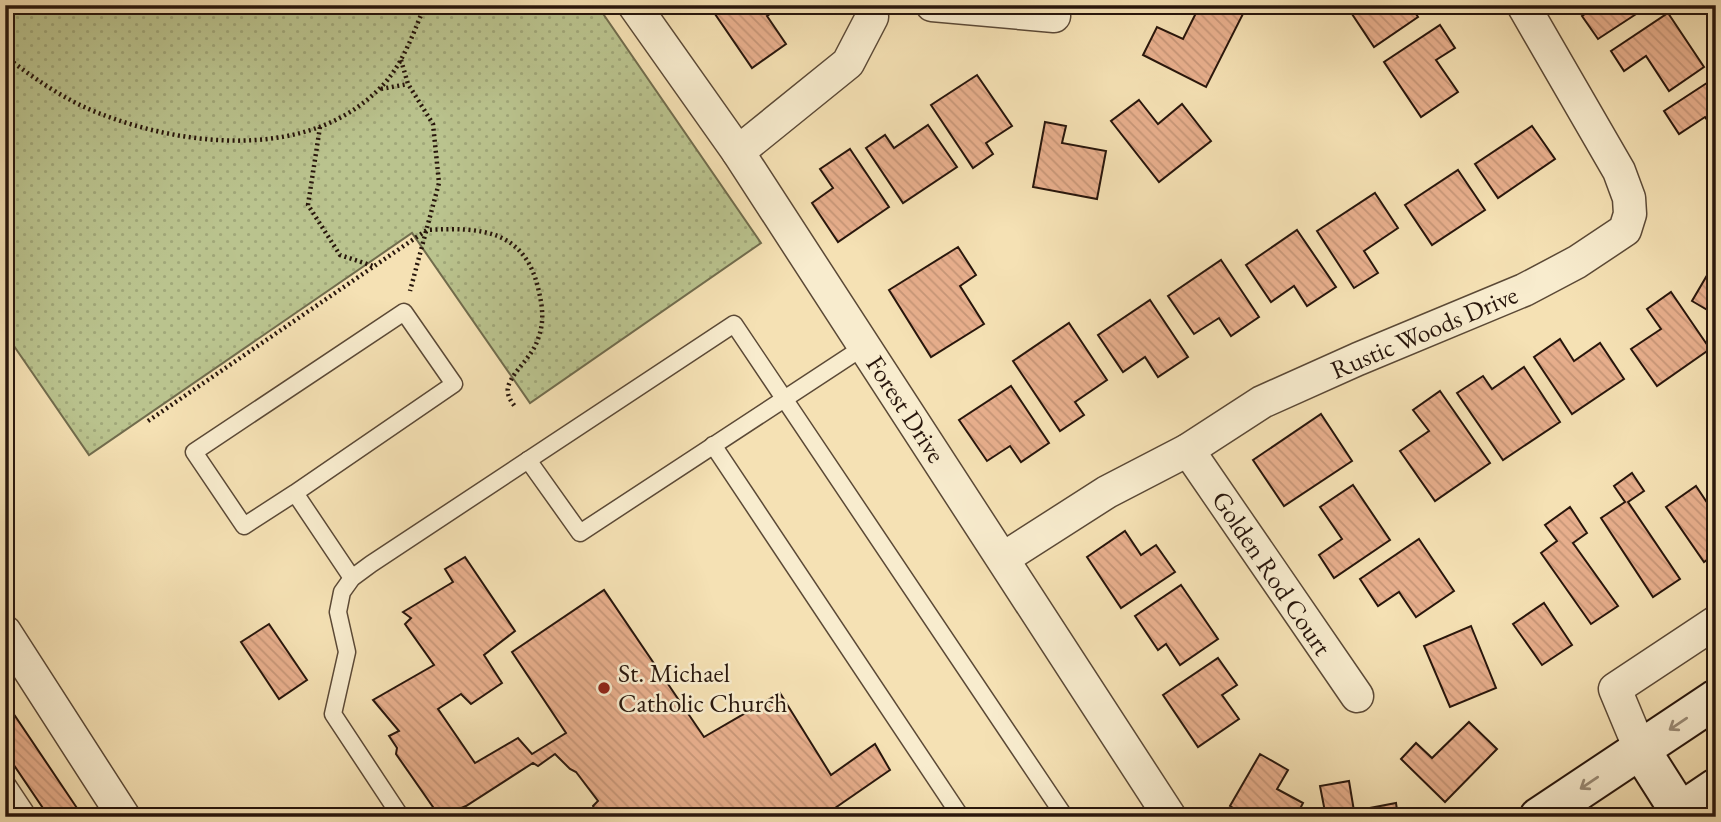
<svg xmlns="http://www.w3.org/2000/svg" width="1721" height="822" font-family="'EB Garamond',serif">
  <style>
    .park { fill: url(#park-dots); stroke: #716c4d; stroke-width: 2 }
    .building { fill: url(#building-back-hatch); stroke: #28160c; stroke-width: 2 }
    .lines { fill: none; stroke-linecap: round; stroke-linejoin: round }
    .service-casing { stroke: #5b4936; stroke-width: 19 }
    .minor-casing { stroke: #5b4936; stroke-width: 35 }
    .secondary-casing { stroke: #28160c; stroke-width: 42 }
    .path { stroke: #28160c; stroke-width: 4.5; stroke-dasharray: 2 3.5; stroke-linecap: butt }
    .service { stroke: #f8ecce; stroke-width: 16 }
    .minor { stroke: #f8ecce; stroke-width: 32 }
    .secondary { stroke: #f8ecce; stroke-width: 38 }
    .oneway { stroke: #9a8c77 }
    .poi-dot { fill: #8f2418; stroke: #f8ecce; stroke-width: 2.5 }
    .labels { text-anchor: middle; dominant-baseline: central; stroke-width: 5; stroke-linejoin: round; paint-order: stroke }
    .street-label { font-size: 26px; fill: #28160c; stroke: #f8ecce }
    .poi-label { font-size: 26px; fill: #28160c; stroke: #f8ecce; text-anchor: start }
  </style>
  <defs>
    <pattern id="park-dots" width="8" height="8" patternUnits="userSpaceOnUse" patternTransform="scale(1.75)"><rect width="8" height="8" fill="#bac38e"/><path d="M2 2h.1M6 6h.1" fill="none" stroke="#a0a779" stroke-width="1.8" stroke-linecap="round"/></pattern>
    <pattern id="building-back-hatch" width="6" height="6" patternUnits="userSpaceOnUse" patternTransform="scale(1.75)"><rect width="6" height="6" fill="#e8af8d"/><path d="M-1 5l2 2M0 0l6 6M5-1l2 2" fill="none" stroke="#c79678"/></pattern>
  </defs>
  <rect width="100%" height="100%" fill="#f5e1b4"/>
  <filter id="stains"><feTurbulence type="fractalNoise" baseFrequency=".00286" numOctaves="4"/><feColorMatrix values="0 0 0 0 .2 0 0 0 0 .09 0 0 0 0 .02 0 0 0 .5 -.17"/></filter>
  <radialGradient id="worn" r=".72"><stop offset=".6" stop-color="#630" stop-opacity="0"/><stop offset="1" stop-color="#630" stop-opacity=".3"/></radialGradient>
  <!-- park -->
  <polygon class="park" points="5,5 597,5 761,243 530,403 412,233 89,455 5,333"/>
  <!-- building -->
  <g class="building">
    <polygon points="728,5 783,5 767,16 786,44 752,68 715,14"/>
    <polygon points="1200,5 1241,5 1246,8 1206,87 1143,55 1157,27 1183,39"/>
    <polygon points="1346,5 1410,5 1418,17 1374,47"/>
    <polygon points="1650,5 1598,39 1582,16 1598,5"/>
    <polygon points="1668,13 1704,67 1669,91 1646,56 1624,71 1611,51"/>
    <polygon points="1440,25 1455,48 1436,60 1458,92 1421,117 1384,62"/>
    <polygon points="977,75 1012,126 986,143 993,154 973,168 931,105"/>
    <polygon points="1716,77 1716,133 1705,117 1679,134 1664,111"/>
    <polygon points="1139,100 1158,124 1182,104 1211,141 1159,182 1111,121"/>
    <polygon points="1045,122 1066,126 1062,143 1106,151 1097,199 1033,187"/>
    <polygon points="928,125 957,167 903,203 866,148 885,135 894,148"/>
    <polygon points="1532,126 1555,159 1498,198 1475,164"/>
    <polygon points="850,149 889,207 838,242 812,203 833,188 820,169"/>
    <polygon points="1458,170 1485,210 1432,245 1405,205"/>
    <polygon points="1375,193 1398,228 1364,251 1378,273 1354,288 1317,231"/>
    <polygon points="1297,230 1336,287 1307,306 1294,286 1271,302 1246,265"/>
    <polygon points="958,247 976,275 960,286 984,324 931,357 889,290"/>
    <polygon points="1221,260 1259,317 1231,336 1219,318 1194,334 1168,296"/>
    <polygon points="1716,260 1716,315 1692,301"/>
    <polygon points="1671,292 1710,349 1657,386 1631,349 1661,329 1647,309"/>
    <polygon points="1150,300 1188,357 1158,377 1145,357 1123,372 1098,335"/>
    <polygon points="1069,323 1107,380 1075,402 1084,415 1060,431 1013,361"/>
    <polygon points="1560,339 1574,361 1600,343 1624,379 1572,414 1534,357"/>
    <polygon points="1524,367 1560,422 1503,460 1457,393 1483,376 1492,389"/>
    <polygon points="1011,386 1049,443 1021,462 1010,446 987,461 959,420"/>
    <polygon points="1440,391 1490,463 1435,501 1400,451 1429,431 1413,410"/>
    <polygon points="1321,414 1352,461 1284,506 1253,460"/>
    <polygon points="1632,473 1644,491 1628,502 1680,579 1653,597 1601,518 1625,502 1614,486"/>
    <polygon points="1353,485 1390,540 1334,578 1319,555 1342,539 1320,507"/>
    <polygon points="1696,486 1716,516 1716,553 1704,562 1666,507"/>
    <polygon points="1570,507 1587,533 1573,543 1618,606 1591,624 1541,553 1557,541 1545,525"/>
    <polygon points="1125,531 1141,555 1156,545 1175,572 1121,608 1087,557"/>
    <polygon points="1419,539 1454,591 1416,617 1399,592 1378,606 1360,579"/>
    <polygon points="465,557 515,631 484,655 502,683 471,704 461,694 438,709 475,763 518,738 532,754 566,733 512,652 604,590 704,737 780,693 831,775 875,744 890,770 822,817 599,817 593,806 598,801 576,772 570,769 555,754 538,766 533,763 466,806 440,817 396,754 397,748 389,736 399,731 373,700 434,665 405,624 411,618 403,612 453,582 445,569"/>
    <polygon points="1181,585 1218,639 1180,665 1166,644 1158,650 1135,616"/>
    <polygon points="1544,603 1572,645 1542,665 1513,624"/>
    <polygon points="269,624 307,680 279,699 241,642"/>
    <polygon points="1471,626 1496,688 1450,707 1424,646"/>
    <polygon points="1218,658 1237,685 1222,695 1239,719 1198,747 1163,695"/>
    <polygon points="5,701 81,814 78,817 49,817 5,752"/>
    <polygon points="1469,722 1497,749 1445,802 1401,759 1416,743 1432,758"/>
    <polygon points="1260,754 1288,770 1277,789 1303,803 1296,817 1248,817 1230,806"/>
    <polygon points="1349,781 1354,811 1396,803 1398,817 1326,817 1320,786"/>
  </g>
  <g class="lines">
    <!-- service casing -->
    <g class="service-casing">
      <g id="service">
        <polyline points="713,445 961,817"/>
        <polyline points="528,460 580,533 865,346"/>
        <polyline points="295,493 454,384 404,312 194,452 244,526 295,493 352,578"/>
        <polyline points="5,781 25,811 24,817"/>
        <polyline points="401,817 333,714 347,652 338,612 342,592 352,578 371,564 734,324 1065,817"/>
      </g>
    </g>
    <!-- minor casing -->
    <g class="minor-casing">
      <g id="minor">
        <polyline points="634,5 738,152 1170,817"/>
        <polyline points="932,5 1054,16"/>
        <polyline points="738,152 848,63 872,17 870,5"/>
        <polyline points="1188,450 1357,696"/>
        <polyline points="1004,558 1107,492 1188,450 1262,402 1358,359 1524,290 1577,262 1625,230 1630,214 1629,198 1619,171 1523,5"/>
        <polyline points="5,632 124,817"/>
        <polyline points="1640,749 1615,689 1716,622"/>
      </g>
    </g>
    <!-- secondary casing -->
    <g class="secondary-casing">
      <g id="secondary">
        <polyline points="1640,749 1680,812"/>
        <polyline points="1539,817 1716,699"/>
        <polyline points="1673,817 1716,788"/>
      </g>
    </g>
    <!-- path -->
    <g class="path">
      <path d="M5 56C33 78 68 102 101 114 186 147 309 160 379 89 402 67 413 34 425 5"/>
      <polyline points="401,60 408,84 433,124 439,183 410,291"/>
      <polyline points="381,89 408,84"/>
      <polyline points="320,127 308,205 340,255 373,266"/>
      <path d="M148 421 427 230C480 227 526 229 539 292 543 309 544 323 538 339 532 357 516 368 509 384 505 394 511 401 516 408"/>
    </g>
    <!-- service -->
    <use href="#service" class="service"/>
    <!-- minor -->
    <use href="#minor" class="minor"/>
    <!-- secondary -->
    <use href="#secondary" class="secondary"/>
  </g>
  <!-- one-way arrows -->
  <defs><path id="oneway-shaft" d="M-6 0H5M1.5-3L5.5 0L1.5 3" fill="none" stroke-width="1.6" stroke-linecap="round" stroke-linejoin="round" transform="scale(1.75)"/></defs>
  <g class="oneway">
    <use href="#oneway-shaft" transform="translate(1678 724) rotate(146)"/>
    <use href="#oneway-shaft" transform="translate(1589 783) rotate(146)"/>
  </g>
  <!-- markers -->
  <circle class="poi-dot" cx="604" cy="688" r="7"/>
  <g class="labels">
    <!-- street labels -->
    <g class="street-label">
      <text transform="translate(1424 332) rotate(-23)">Rustic Woods Drive</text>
      <text transform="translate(906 409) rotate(57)">Forest Drive</text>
      <text transform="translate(1272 573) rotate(56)">Golden Rod Court</text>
    </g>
    <!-- poi labels -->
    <g class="poi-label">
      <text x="618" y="673">St. Michael<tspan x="618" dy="30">Catholic Church</tspan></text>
    </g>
  </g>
  <!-- margin -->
  <rect width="1721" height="822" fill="none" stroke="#f5e1b4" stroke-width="28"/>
  <rect x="7" y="7" width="1707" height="808" fill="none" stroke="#28160c" stroke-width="3.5"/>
  <rect x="14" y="14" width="1693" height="794" fill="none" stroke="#28160c" stroke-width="2"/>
  <rect width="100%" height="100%" filter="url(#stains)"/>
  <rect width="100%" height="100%" fill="url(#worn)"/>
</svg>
